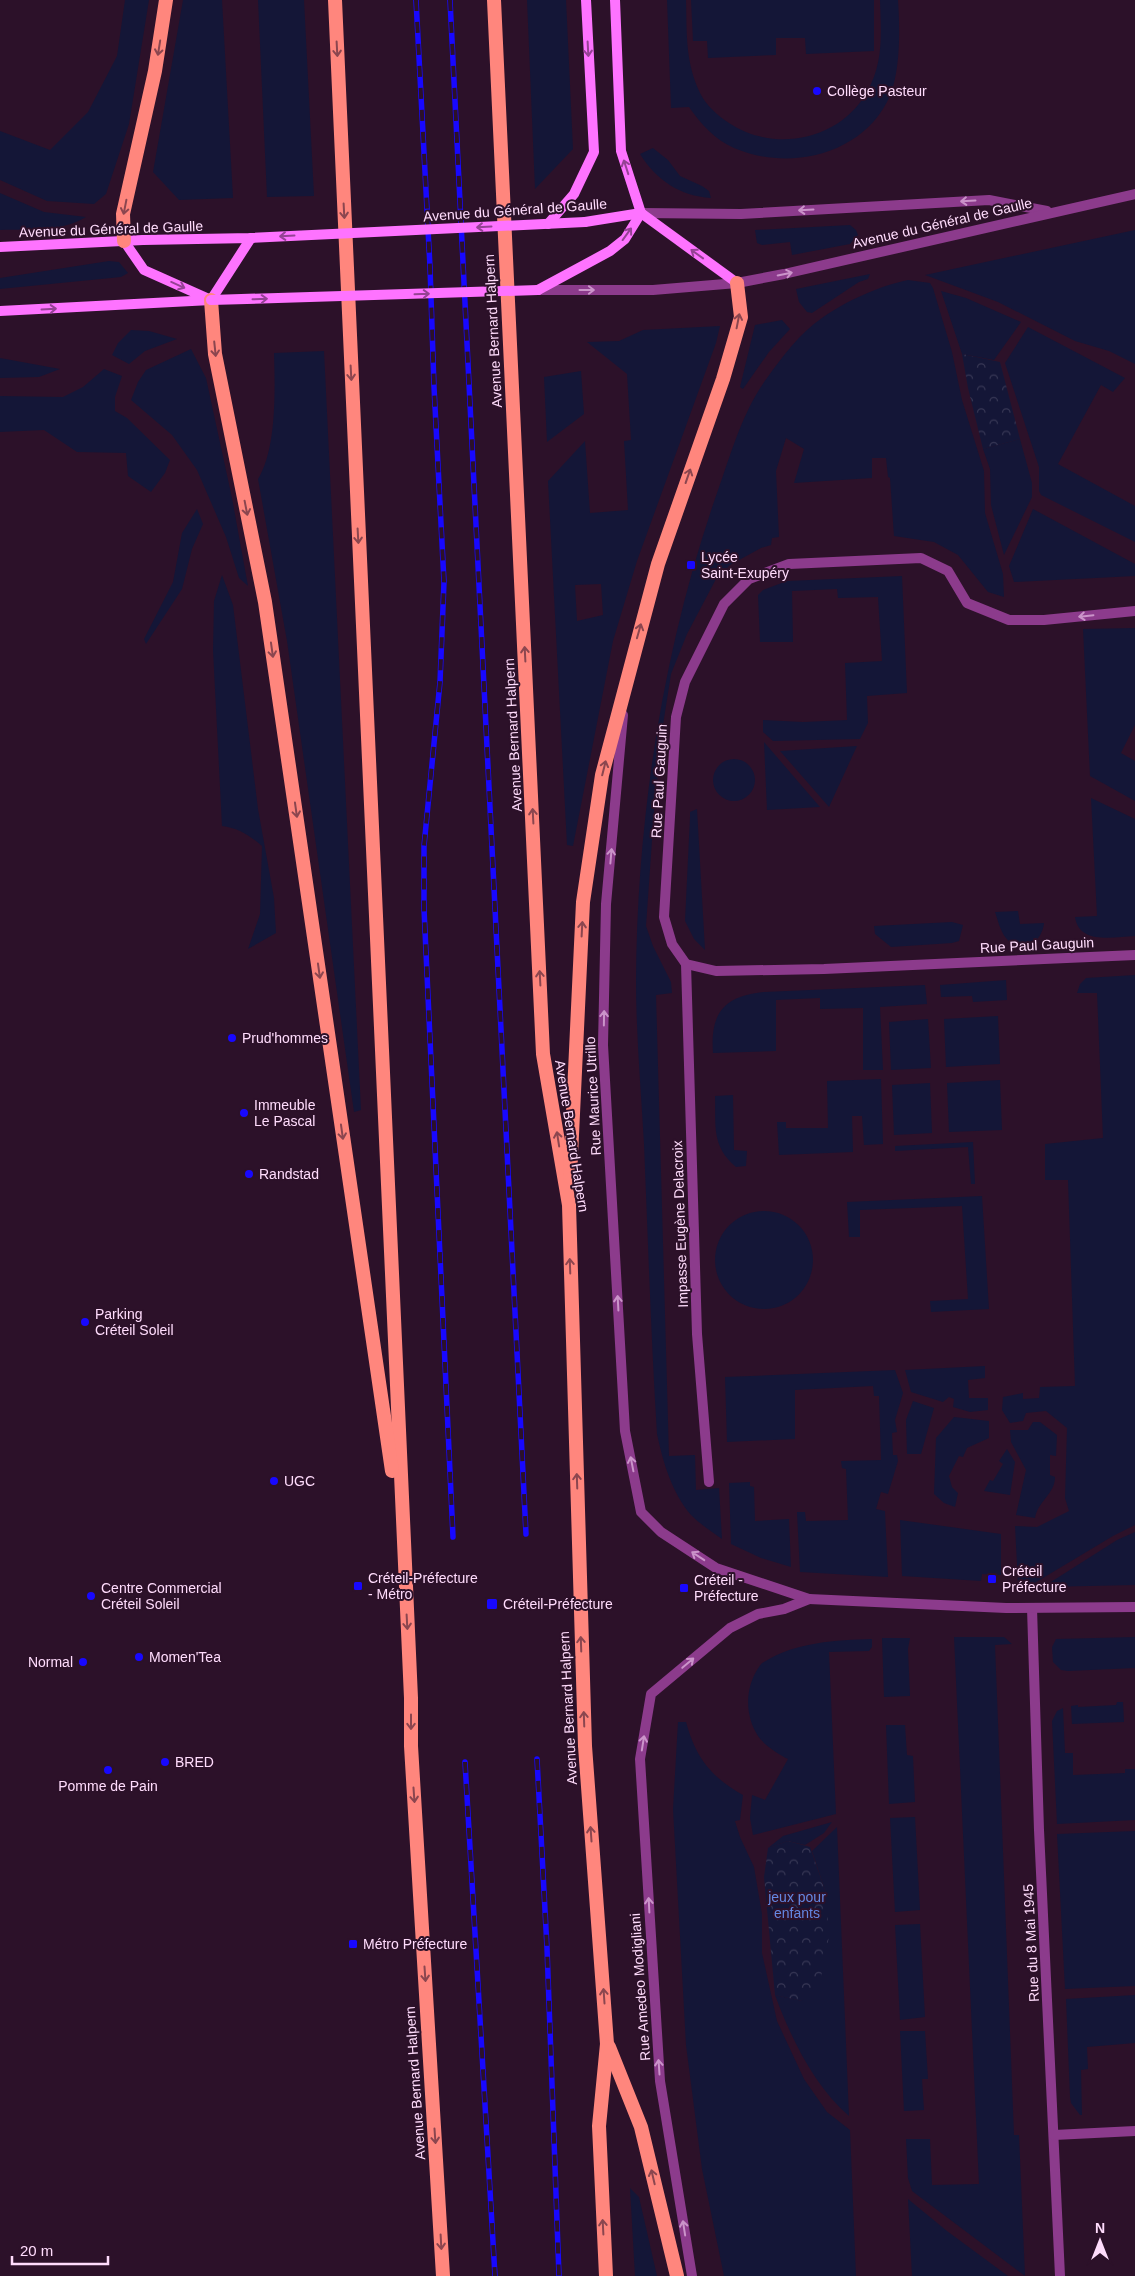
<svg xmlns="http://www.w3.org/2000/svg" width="1135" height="2276" font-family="Helvetica,sans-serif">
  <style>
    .grass { fill: #141637; fill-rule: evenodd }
    .park { fill: url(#park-crowns) }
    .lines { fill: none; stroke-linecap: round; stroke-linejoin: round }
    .minor { stroke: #8c3b8c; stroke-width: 10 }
    .tertiary { stroke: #8c3b8c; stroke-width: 10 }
    .secondary { stroke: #fe73ff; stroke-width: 10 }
    .trunk { stroke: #ff867d; stroke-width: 14 }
    .rail-casing { stroke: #1808ff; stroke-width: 5.5 }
    .rail { stroke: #2c1129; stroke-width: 4; stroke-dasharray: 11; stroke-linecap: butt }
    .secondary-bridge { stroke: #fe73ff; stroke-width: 10 }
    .oneway { stroke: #8b464f }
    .oneway2 { stroke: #954294 }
    .oneway3 { stroke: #cb94ca }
    .poi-dot { fill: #1808ff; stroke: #2c1129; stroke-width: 2 }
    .labels { text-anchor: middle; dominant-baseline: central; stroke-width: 4; stroke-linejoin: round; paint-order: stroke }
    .poi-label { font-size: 14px; fill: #ffdcfc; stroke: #2c1129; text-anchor: start }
    .street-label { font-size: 14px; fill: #ffdcfc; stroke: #2c1129 }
    .park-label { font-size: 14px; fill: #6488e3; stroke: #2c1129 }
  </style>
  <defs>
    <pattern id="park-crowns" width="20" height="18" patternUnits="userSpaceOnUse" patternTransform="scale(1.25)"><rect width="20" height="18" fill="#141637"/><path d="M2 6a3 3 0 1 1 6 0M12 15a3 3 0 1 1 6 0" fill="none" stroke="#373755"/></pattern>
  </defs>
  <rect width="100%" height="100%" fill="#2c1129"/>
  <!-- grass -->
  <g class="grass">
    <polygon points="125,0 149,0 129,124 106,194 94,204 47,201 0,180 0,131 50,150 88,112 117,56"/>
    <polygon points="183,0 222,0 233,198 179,200 153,172"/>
    <polygon points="258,0 304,0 314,196 267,197"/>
    <polygon points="527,0 566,0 573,149 535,189"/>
    <path d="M667 0H686C687 34 685 61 700 93 706 105 717 115 729 123 774 153 839 141 867 92 884 62 881 33 880 0H898C900 29 901 76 887 102 859 156 787 171 734 148 715 140 700 123 689 107L671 108Z"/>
    <polygon points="691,0 874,0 874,51 806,54 805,38 776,38 776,55 708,58 707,41 693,41"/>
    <path d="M653 148 668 160 680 176 702 186 709 191 711 198C680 196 656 180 640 154Z"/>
    <path d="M0 193 44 212 86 217C62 232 28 229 0 230Z"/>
    <polygon points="850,225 856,230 858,235 850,244 792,255 790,242 762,245 757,243 755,230"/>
    <polygon points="1135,230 1135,364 1109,351 1075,341 998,302 925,275"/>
    <polygon points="109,261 119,262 128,273 121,277 0,289 0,278"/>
    <polygon points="870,274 868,279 859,282 812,313 807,312 799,302 796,289"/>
    <path d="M908 280 930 283 933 288 952 352 962 400 984 471 985 513 1003 574 1004 597 988 592 958 555 934 542 894 536 890 478 888 477 886 458H872V478L794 483 804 449 786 438 776 471 779 537 772 538 771 545 761 548 730 565 716 579 687 634 671 674 663 725 654 812 646 926 653 946 671 982 672 993 656 995 669 1456 695 1455 696 1490 719 1488 722 1539C712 1532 700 1524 691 1515 672 1493 663 1462 657 1434 651 1337 648 1241 644 1144 641 1090 636 1035 636 981 637 816 663 648 717 493 731 454 742 412 767 378 782 357 800 333 822 318 846 301 879 286 908 280Z"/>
    <polygon points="941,291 966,298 1021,322 994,360 962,354"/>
    <polygon points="782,320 790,329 769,352 743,389 740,387 755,325"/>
    <path d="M720 326 716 343 637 561 613 641 573 846 567 845 548 481 585 441 590 513 628 510 624 441 631 440 627 374 587 342 619 341 643 330ZM601 584 603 615 577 621 575 585Z"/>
    <polygon points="1028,327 1125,378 1113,392 1101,385 1058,464 1135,506 1135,542 1041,495 1039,491 1039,467 1005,363"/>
    <polygon points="131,330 149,331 177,339 145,351 129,364 112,355 118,343"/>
    <polygon points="191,349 206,378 232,498 248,586 239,578 226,537 197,470 172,435 131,400 138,382 146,370"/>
    <path d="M324 351 361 1110 354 1112 287 641 258 479C277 448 275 388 274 353Z"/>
    <polygon points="0,358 60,369 39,377 0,378"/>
    <polygon points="104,369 122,376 115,397 115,411 127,418 170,460 165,473 151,492 128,476 126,453 77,452 44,430 0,432 0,396 63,397 83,387"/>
    <polygon points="581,371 584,414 547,442 544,377"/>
    <polygon points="1020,439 1032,483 1032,497 1004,555 991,505 990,469 983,449"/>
    <polygon points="197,509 203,524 192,549 182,589 146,644 144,639 173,582 182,533"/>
    <polygon points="1033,509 1135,564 1135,576 1014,582 1009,566"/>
    <path d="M222 575 233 605 258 809 274 898 276 933 248 949 260 914 262 846C249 835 238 828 222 826L213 650 214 601Z"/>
    <polygon points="902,576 907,693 867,696 868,723 860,739 773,741 763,732 763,720 803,722 847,720 845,663 882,661 878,597 838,598 837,589 792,591 793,642 760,642 758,595 763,590 787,581"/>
    <polygon points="1135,628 1135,725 1121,753 1135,761 1135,801 1090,776 1083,629"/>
    <polygon points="764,742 820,807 767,810"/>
    <polygon points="857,746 829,807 780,751"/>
    <circle cx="734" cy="780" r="21"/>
    <path d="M1091 798 1135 819V936C1114 937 1079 945 1075 917L1097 916Z"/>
    <polygon points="697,809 705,950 694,939 685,921 690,817 690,812"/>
    <path d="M1018 911 1020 924 1044 923C1042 943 1021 957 1006 938 1000 931 998 920 995 912Z"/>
    <polygon points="952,922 963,925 959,941 952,943 891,947 875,934 874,926"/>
    <polygon points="1135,975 1135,1525 1113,1536 1033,1584 1018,1584 1015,1526 1037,1527 1069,1511 1065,1498 1067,1428 1046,1411 1026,1413 1023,1421 1010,1423 1002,1410 1003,1397 1023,1393 1023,1399 1039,1398 1040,1387 1075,1386 1068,1180 1045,1180 1045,1144 1103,1138 1097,993 1077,993 1080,984 1086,978"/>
    <polygon points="1006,980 1007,1000 973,1002 972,996 941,997 940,985"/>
    <path d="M925 985 927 1004 880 1007 883 1070H863V1008L820 1009V998L776 1000V1051L713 1053C710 1013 724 996 764 992Z"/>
    <polygon points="998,1016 1000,1064 946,1067 944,1019"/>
    <polygon points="928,1019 931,1068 891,1070 889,1022"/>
    <polygon points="881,1079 883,1144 864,1145 862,1116 852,1116 853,1152 779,1155 777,1122 786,1122 786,1128 828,1128 827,1081"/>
    <polygon points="1000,1080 1002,1130 949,1132 947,1083"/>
    <polygon points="930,1083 932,1133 894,1135 892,1085"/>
    <path d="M733 1095 734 1150 747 1151 746 1166 736 1167C711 1146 716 1125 715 1096Z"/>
    <polygon points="973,1142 975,1184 971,1184 968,1147 895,1151 895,1146"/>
    <polygon points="982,1196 989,1309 931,1312 930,1301 968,1299 962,1206 860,1210 860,1237 849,1237 847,1202"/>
    <circle cx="764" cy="1260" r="49"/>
    <polygon points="985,1366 985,1378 968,1380 969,1398 988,1398 988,1410 970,1412 953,1407 954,1399 949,1397 943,1402 911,1392 905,1370"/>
    <polygon points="895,1370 903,1393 895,1420 897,1432 892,1433 893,1455 897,1455 898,1461 888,1494 881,1492 876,1509 885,1511 888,1577 800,1572 797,1512 805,1512 806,1521 848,1520 846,1469 842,1468 841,1461 881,1460 879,1396 874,1396 873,1386 795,1390 795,1439 727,1442 725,1377"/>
    <polygon points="913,1401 934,1408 921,1454 907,1454 906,1420"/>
    <polygon points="954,1417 989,1421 989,1438 967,1448 963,1457 959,1456 949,1476 952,1487 958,1493 955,1507 944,1503 934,1494 936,1438"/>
    <path d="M1033 1422H1040L1057 1435 1056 1456 1050 1455V1475L1055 1477C1055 1494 1038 1501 1035 1518L1016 1515 1026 1470 1011 1442 1010 1430H1028Z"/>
    <polygon points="1007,1449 1015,1462 1010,1495 984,1491 990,1480 993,1481 1003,1464 999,1461"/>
    <polygon points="750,1482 750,1486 754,1487 755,1521 789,1519 791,1567 761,1558 731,1544 729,1483"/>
    <polygon points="900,1520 1001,1534 1001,1575 982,1574 981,1581 902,1576"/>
    <polygon points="1135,1532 1135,1585 1043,1587 1117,1540"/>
    <polygon points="954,1637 1004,1637 1012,1644 995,1645 1014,2135 1019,2135 1025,2276 912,2191 908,2178 906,2139 930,2139 932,2185 979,2184"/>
    <polygon points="1135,1637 1135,1668 1068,1671 1061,1670 1053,1662 1052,1647 1056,1639"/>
    <polygon points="882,1638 910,1638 908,1649 910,1696 884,1697"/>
    <path d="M872 1639V1647L869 1651 829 1652 836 1814 753 1835 750 1818 752 1795 765 1800 788 1759C778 1754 764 1745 758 1736 745 1716 745 1690 757 1670 759 1667 761 1663 764 1662 796 1642 836 1640 872 1639Z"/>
    <polygon points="1117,1702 1123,1702 1124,1722 1072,1724 1071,1706 1078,1705 1078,1707 1116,1705"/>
    <polygon points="1063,1708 1065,1753 1073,1753 1073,1775 1125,1773 1125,1769 1135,1769 1135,1820 1057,1824 1052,1721 1057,1711"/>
    <path d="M678 1722H686C696 1758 711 1777 743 1795L740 1820 735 1821 740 1837 754 1867 762 1914V1953L777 2021 804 2079 827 2112 850 2130 856 2276H724L702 2169 686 2045 673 1809Z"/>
    <polygon points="886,1725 905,1725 907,1755 913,1756 915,1802 889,1804"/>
    <polygon points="915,1817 920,1910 895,1912 890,1818"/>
    <polygon points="832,1822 824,1833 805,1845 788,1841 768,1848 783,1836"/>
    <path d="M837 1827 849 2116C814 2086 791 2038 775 1995L802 2001 826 1893 812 1851Z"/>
    <polygon points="1135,1831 1135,1986 1065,1989 1057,1834"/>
    <polygon points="920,1924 925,2017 900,2020 895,1925"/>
    <polygon points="1135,1995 1135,2043 1087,2047 1088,2069 1081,2070 1082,2115 1080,2115 1071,2103 1070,2097 1066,1999"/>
    <polygon points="900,2031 925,2031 928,2079 922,2079 924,2110 904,2111"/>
    <polygon points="630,2188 639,2197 657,2276 635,2276"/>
    <polygon points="908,2199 947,2231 1008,2276 912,2276"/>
  </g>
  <!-- park -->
  <g class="park">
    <polygon points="962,354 1000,362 1020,439 983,449 968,388"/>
    <polygon points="788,1841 810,1847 826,1893 829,1937 819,1987 802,2001 775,1995 764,1877 768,1848"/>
  </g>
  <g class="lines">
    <!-- minor -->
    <g class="minor">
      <polyline points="1135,611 1044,620 1009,620 967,603 948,571 921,558 789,564 749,579 724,604 685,682 676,717 664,917 672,944 686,964 716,971 824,969 1135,955"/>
      <polyline points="623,715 606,904 603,1045 625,1431 641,1512 661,1532 716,1568 809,1599"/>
      <polyline points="686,964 697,1334 709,1482"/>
      <polyline points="1032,1608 1039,1830 1060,2276"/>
      <polyline points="1054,2135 1135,2131"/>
      <polyline points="692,2276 660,2081 640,1759 651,1694 730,1628 758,1614 784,1609 809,1599"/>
    </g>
    <!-- tertiary -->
    <g class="tertiary">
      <polyline points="641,213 741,214 989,200 1047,211"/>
      <polyline points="538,290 653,290 737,283 784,274 1135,194"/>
      <polyline points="809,1599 1006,1608 1135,1607"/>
    </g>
    <!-- secondary -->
    <g class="secondary">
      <polyline points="615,0 621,151 641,213"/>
      <polyline points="641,213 737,283"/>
      <polyline points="585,222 641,213"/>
      <polyline points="548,224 574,194 594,152 586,0"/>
      <polyline points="124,241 144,270 209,299"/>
      <polyline points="0,247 143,240"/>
      <polyline points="538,290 610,251 625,239 641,213"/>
      <polyline points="211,300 251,238"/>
      <polyline points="0,311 211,300"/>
    </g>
    <!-- trunk -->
    <g class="trunk">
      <polyline points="335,0 411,1698 411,1746 443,2276"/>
      <polyline points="494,0 543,1054 569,1205 585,1746 607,2044 599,2126 606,2276"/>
      <polyline points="124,241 123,214 155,71 166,0"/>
      <polyline points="211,300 215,354 265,602 392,1471"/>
      <polyline points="570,1177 583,902 602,775 658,564 723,379 741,317 737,283"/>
      <polyline points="609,2047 641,2127 677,2276"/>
    </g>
    <!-- rail casing -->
    <g class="rail-casing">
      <g id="rail">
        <polyline points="416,0 430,267 434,387 444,582 440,682 424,846 424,909 453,1537"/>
        <polyline points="450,0 526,1534"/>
        <polyline points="537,1759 547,1948 559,2276"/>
        <polyline points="465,1762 495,2276"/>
      </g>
    </g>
    <!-- rail -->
    <use href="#rail" class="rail"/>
    <!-- secondary-bridge -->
    <g class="secondary-bridge">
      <polyline points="143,240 251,238 585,222"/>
      <polyline points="211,300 538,290"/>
    </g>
  </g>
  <!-- one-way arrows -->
  <defs><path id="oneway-shaft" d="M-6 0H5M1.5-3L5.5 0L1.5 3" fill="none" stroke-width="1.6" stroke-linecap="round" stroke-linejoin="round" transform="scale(1.25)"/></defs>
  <g class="oneway">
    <use href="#oneway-shaft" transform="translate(159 48) rotate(99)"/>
    <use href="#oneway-shaft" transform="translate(337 49) rotate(87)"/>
    <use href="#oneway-shaft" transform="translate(125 207) rotate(101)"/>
    <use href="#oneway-shaft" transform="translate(344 211) rotate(87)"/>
    <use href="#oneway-shaft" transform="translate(738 321) rotate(-79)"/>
    <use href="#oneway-shaft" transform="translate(215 349) rotate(84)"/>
    <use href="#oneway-shaft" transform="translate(351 373) rotate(87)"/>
    <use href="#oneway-shaft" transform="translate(688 476) rotate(-71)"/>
    <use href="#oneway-shaft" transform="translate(246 508) rotate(79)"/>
    <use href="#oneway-shaft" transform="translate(358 536) rotate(87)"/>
    <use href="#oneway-shaft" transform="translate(639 631) rotate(-74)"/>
    <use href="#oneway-shaft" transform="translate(272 650) rotate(82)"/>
    <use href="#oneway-shaft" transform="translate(525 654) rotate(-93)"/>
    <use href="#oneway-shaft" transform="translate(604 768) rotate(-76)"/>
    <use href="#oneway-shaft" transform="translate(296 810) rotate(82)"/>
    <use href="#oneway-shaft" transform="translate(533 816) rotate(-93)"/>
    <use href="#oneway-shaft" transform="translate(582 929) rotate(-87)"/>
    <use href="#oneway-shaft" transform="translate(319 971) rotate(82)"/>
    <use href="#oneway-shaft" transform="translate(540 978) rotate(-93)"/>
    <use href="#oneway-shaft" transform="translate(342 1132) rotate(82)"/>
    <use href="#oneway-shaft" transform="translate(558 1139) rotate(-99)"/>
    <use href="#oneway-shaft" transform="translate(570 1266) rotate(-92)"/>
    <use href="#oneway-shaft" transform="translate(577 1481) rotate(-92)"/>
    <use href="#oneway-shaft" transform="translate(407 1622) rotate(87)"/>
    <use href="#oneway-shaft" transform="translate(581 1644) rotate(-92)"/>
    <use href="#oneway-shaft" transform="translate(584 1719) rotate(-92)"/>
    <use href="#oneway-shaft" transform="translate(411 1722) rotate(90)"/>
    <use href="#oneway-shaft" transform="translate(414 1795) rotate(86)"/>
    <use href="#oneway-shaft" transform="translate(591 1834) rotate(-94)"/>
    <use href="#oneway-shaft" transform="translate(425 1974) rotate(86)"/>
    <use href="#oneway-shaft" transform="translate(604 1996) rotate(-94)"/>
    <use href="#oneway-shaft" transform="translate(435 2136) rotate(86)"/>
    <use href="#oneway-shaft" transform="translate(653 2177) rotate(-103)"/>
    <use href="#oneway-shaft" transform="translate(603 2227) rotate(-93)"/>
    <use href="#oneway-shaft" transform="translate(441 2242) rotate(87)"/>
  </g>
  <g class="oneway2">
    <use href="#oneway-shaft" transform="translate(588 49) rotate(87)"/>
    <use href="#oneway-shaft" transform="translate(626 167) rotate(-108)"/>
    <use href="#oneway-shaft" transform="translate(484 227) rotate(177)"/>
    <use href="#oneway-shaft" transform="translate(627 234) rotate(-54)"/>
    <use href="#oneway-shaft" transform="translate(287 236) rotate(177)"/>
    <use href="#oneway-shaft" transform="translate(697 254) rotate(-144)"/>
    <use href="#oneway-shaft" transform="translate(178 285) rotate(24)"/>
    <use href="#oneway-shaft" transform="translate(422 294) rotate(-2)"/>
    <use href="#oneway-shaft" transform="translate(260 299) rotate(-2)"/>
    <use href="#oneway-shaft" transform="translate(49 309) rotate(-3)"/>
  </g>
  <g class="oneway3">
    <use href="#oneway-shaft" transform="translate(968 201) rotate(177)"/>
    <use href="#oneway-shaft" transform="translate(806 210) rotate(177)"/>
    <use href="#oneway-shaft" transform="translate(785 274) rotate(-11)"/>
    <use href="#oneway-shaft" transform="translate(587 290)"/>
    <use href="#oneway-shaft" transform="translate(1086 616) rotate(174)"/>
    <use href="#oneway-shaft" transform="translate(611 856) rotate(-85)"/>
    <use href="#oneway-shaft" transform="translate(604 1018) rotate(-89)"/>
    <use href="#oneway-shaft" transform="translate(618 1303) rotate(-93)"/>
    <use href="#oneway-shaft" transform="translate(632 1464) rotate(-101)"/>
    <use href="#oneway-shaft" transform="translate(698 1556) rotate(-147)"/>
    <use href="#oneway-shaft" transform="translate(688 1663) rotate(-40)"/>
    <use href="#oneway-shaft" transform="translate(643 1743) rotate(-81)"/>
    <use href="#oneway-shaft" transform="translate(649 1905) rotate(-93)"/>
    <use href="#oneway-shaft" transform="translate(659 2067) rotate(-94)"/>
    <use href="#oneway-shaft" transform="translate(684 2228) rotate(-99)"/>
  </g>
  <!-- markers -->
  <g class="poi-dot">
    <circle cx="817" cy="91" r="5"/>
    <rect x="686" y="560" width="10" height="10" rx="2.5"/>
    <circle cx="232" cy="1038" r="5"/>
    <circle cx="244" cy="1113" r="5"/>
    <circle cx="249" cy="1174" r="5"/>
    <circle cx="85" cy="1322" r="5"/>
    <circle cx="274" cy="1481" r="5"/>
    <rect x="987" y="1574" width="10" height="10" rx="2.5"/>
    <rect x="353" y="1581" width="10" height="10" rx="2.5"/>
    <rect x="679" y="1583" width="10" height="10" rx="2.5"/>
    <circle cx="91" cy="1596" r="5"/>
    <rect x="486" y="1598" width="12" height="12" rx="2.5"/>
    <circle cx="139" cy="1657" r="5"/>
    <circle cx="83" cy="1662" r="5"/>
    <circle cx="165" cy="1762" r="5"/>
    <circle cx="108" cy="1770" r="5"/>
    <rect x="348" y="1939" width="10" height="10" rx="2.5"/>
  </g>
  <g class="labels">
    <!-- poi labels -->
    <g class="poi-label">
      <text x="827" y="91">Collège Pasteur</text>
      <text x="701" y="557">Lycée<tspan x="701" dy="16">Saint-Exupéry</tspan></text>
      <text x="242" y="1038">Prud'hommes</text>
      <text x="254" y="1105">Immeuble<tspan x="254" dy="16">Le Pascal</tspan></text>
      <text x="259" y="1174">Randstad</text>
      <text x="95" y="1314">Parking<tspan x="95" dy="16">Créteil Soleil</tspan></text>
      <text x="284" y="1481">UGC</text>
      <text x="1002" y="1571">Créteil<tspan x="1002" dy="16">Préfecture</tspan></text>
      <text x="368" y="1578">Créteil-Préfecture<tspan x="368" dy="16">- Métro</tspan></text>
      <text x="694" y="1580">Créteil -<tspan x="694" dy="16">Préfecture</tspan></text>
      <text x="101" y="1588">Centre Commercial<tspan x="101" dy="16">Créteil Soleil</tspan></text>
      <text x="503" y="1604">Créteil-Préfecture</text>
      <text x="149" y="1657">Momen'Tea</text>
      <text x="73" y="1662" text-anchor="end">Normal</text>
      <text x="175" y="1762">BRED</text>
      <text x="108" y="1786" text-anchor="middle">Pomme de Pain</text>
      <text x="363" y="1944">Métro Préfecture</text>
    </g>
    <!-- street labels -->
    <g class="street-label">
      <text transform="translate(515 210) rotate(-4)">Avenue du Général de Gaulle</text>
      <text transform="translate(942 223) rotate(-13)">Avenue du Général de Gaulle</text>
      <text transform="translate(111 229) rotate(-2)">Avenue du Général de Gaulle</text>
      <text transform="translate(493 331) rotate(-93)">Avenue Bernard Halpern</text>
      <text transform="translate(513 735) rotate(-93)">Avenue Bernard Halpern</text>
      <text transform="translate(659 781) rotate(-87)">Rue Paul Gauguin</text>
      <text transform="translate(1037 945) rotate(-3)">Rue Paul Gauguin</text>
      <text transform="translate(593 1096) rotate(-93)">Rue Maurice Utrillo</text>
      <text transform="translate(572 1136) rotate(81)">Avenue Bernard Halpern</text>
      <text transform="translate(680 1224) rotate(-92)">Impasse Eugène Delacroix</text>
      <text transform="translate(568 1708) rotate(-93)">Avenue Bernard Halpern</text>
      <text transform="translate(1031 1943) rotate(-93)">Rue du 8 Mai 1945</text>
      <text transform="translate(640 1987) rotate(-94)">Rue Amedeo Modigliani</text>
      <text transform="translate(415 2083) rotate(-94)">Avenue Bernard Halpern</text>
    </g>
    <!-- park labels -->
    <g class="park-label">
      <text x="797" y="1897">jeux pour<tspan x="797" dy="16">enfants</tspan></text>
    </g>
  </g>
  <!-- north arrow -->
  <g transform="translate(1100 2241)" stroke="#2c1129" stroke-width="4" paint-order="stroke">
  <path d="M0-4L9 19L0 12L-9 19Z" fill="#ffdcfc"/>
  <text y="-8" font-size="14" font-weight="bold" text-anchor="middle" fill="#ffdcfc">N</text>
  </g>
  <!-- scale -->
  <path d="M12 2256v8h96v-8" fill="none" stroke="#ffdcfc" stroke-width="2.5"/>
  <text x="20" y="2256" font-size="15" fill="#ffdcfc" stroke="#2c1129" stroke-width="4" paint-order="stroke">20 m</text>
</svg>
